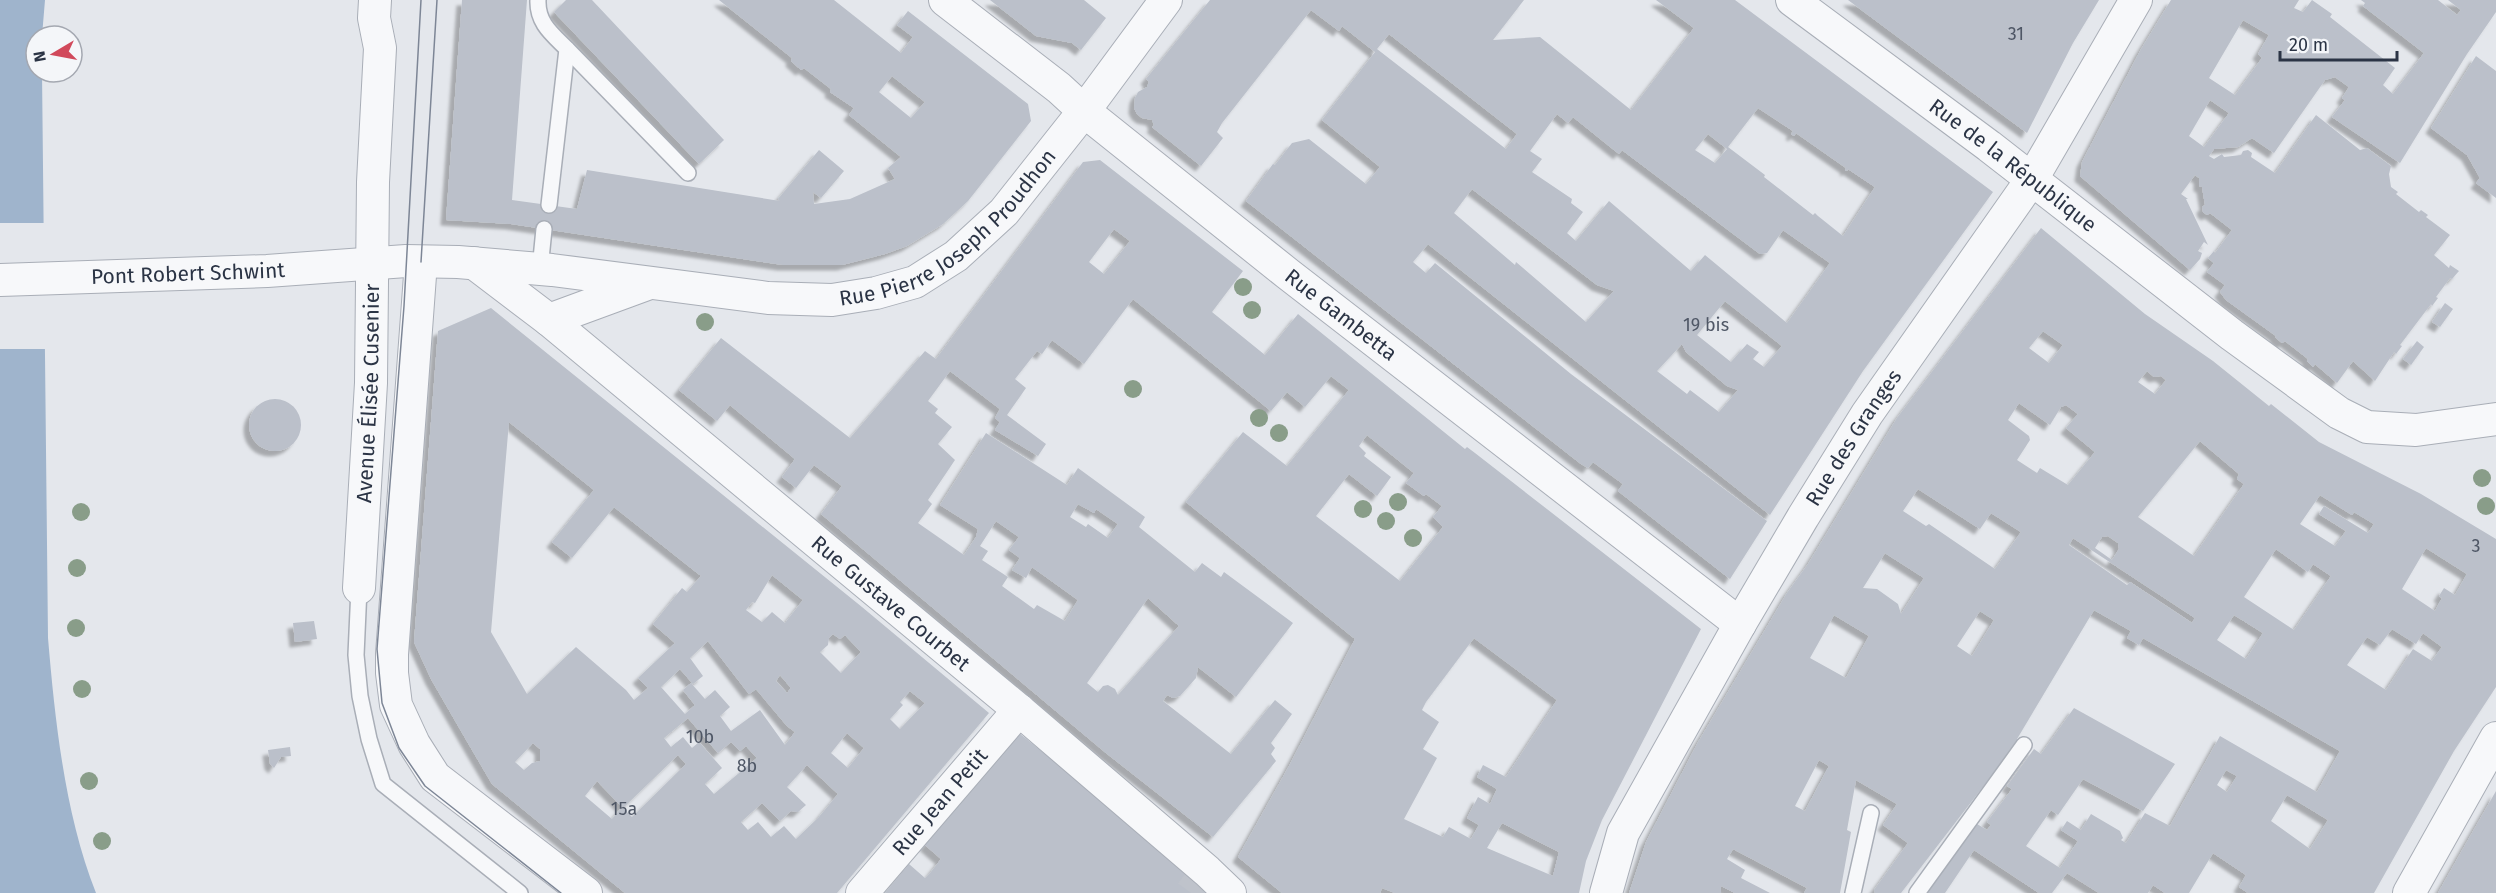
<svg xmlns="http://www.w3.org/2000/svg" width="2496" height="893" font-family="'Fira Sans',sans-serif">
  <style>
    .water { fill: #9fb4cc }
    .pier { fill: #e4e7ec }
    .building { fill: #bbc0ca; fill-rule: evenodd; filter: url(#shadow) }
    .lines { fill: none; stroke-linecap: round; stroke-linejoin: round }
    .street-tunnel { stroke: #bfc3cb; stroke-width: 32; stroke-dasharray: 32 16; stroke-linecap: butt }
    .lane-casing { stroke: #a9aeb7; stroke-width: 18 }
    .street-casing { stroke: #a9aeb7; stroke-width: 34 }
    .lane { stroke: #f7f8fa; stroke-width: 15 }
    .street { stroke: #f7f8fa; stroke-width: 32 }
    .tram { stroke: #7d8696; stroke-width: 1.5 }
    .tree { fill: #899d89 }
    .labels { text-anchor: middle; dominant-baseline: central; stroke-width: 4.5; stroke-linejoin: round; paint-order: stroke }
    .number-label { font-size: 18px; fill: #4f5766 }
    .street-label { font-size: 21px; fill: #2b3445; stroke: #f4f6f9 }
  </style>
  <defs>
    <filter id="shadow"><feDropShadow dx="-5.5" dy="5.5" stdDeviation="1.5" flood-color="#0004"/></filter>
  </defs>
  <rect width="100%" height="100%" fill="#e4e7ec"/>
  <!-- water -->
  <path class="water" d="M0 0H45L42 36H36V72H42L48 638C55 721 65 815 96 893H0Z"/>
  <!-- pier -->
  <polygon class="pier" points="0,223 46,223 47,349 0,349"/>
  <!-- building -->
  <g class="building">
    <path d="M462 0H527L512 200 577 209 587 170 780 201 778 199 819 150 844 171 821 198 813 192 814 204 850 199 895 179 888 168 901 157 849 115 854 108 830 92 831 89 804 68 801 70 791 61 792 58 719 0H834L901 53 913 37 897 25 908 11 1028 104 1031 121 968 201 943 224 907 246 885 254 842 265H783L511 224 446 220ZM892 76 925 102 911 118 879 92Z"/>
    <polygon points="566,0 592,0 724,140 699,164 554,12"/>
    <polygon points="990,0 1084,0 1106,18 1081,50 1072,43 1036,36"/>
    <path d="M1210 0H1524L1493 40 1540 37 1631 110 1694 28 1656 0H1735L1993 192 1863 371 1770 515 1428 244 1413 262 1426 273 1435 263 1571 374 1767 521 1730 579 1618 491 1623 484 1593 462 1588 468 1581 464 1246 201 1273 164 1275 165 1292 143 1309 139 1366 184 1380 167 1322 120 1375 52 1342 26 1339 31 1311 10 1222 123 1217 132 1223 138 1201 166 1152 127 1154 125 1152 120 1142 118 1137 114 1134 108 1135 98 1138 92 1147 87 1149 82 1146 79ZM1389 34 1517 134 1506 149 1377 49ZM1758 108 1793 131 1791 134 1794 136 1796 133 1846 168 1845 170 1847 171 1848 169 1875 187 1843 236 1818 216 1815 213 1813 215 1764 177 1765 175 1728 147ZM1557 114 1568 123 1573 117 1619 154 1622 150 1760 254 1767 253 1783 230 1830 263 1787 323 1705 255 1691 271 1609 201 1576 241 1567 233 1583 212 1571 203 1572 199 1532 172 1542 159 1530 151ZM1708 134 1727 149 1715 163 1695 150ZM1472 189 1597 285 1614 291 1586 322 1516 262 1515 265 1454 213ZM1725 301 1782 346 1764 367 1753 359 1759 352 1747 344 1731 362 1697 335ZM1682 344 1686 352 1727 386 1738 390 1719 412 1690 390 1687 394 1657 371Z"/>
    <polygon points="1848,0 2099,0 2073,43 2027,133"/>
    <path d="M2171 0H2299L2294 8 2303 12 2312 0 2332 14 2330 17 2395 68 2383 85 2393 94 2424 53 2363 6 2365 3 2361 0H2438L2457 15 2461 10 2448 0H2496V12L2467 54 2400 163 2332 117 2345 100 2342 98 2349 87 2335 77 2325 80 2274 153 2252 138 2238 147 2214 149 2209 156 2214 159 2222 154 2224 157 2241 155 2243 151 2248 150 2252 153 2251 157 2275 173 2316 115 2360 150 2367 148 2391 166 2389 174 2391 187 2398 192 2396 194 2419 212 2421 210 2428 215 2426 217 2450 235 2434 255 2449 268 2450 265 2459 271 2452 279 2450 278 2436 297 2438 298 2432 306 2431 304 2400 345 2402 346 2396 354 2394 352 2375 381 2353 361 2337 383 2315 364 2313 367 2307 361 2308 359 2285 341 2282 343 2275 337 2276 336 2226 300 2220 292 2225 285 2207 272 2214 263 2208 258 2214 251 2215 253 2232 230 2210 213 2207 215 2203 212 2202 207 2205 205 2202 187 2199 186V178L2195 175 2181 194 2188 199H2186L2208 245 2204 242 2198 251 2202 253 2200 259 2190 270 2080 176 2082 162 2140 51ZM2243 20 2269 35 2258 54 2262 58 2235 95 2209 78ZM2210 100 2229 113 2204 147 2189 136Z"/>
    <polygon points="2476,56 2496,71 2496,198 2476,183 2480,178 2467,155 2431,128"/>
    <path d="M1100 160 1243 271 1212 312 1265 355 1298 314 1465 449 1467 447 1475 453 1701 629 1602 820 1586 861 1579 893H1395L1382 888 1380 893H1282L1238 857 1289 766 1355 639 1186 502 1243 432 1287 466 1349 390 1331 376 1305 407 1287 392 1271 411 1133 299 1084 364 1052 340 1042 354 1037 351 1015 379 1026 388 1007 415 1046 444 1038 456 995 430 1000 422 995 418 1000 409 950 371 928 401 938 409 935 413 952 427 938 444 955 460 928 500 932 504 918 523 964 555 976 537 978 529 940 505 986 433 1067 485 1078 468 1145 517 1139 527 1195 572 1202 563 1221 577 1224 572 1293 623 1236 697 1198 667 1196 678 1180 696 1173 698 1167 695 1163 701 1231 754 1275 700 1292 714 1271 743 1275 748 1271 754 1276 761 1213 837 1106 753 821 514 842 486 814 465 796 488 782 477 795 459 730 405 717 421 679 390 721 338 850 438 925 351 936 359 1083 162ZM1114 229 1130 241 1104 274 1089 262ZM1367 435 1414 473 1406 483 1424 496 1426 494 1442 506 1433 517 1443 527 1400 581 1316 516 1349 474 1377 496 1391 477 1364 456 1366 453 1359 446ZM1078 504 1094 513 1096 509 1118 524 1108 538 1088 524 1086 527 1070 517ZM996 521 1019 537 1009 550 1020 558 1012 570 1026 578 1032 567 1078 600 1065 621 1037 605 1034 609 1002 586 1008 577 982 560 988 551 980 546ZM1148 598 1179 626 1118 695 1115 689 1108 685 1103 686 1098 692 1087 683ZM1474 638 1557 700 1506 777 1483 765 1477 777 1497 789 1490 804 1478 797 1467 818 1479 825 1471 839 1449 827 1443 837 1404 819 1437 758 1423 749 1439 722 1422 710 1426 702ZM1502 823 1559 852 1553 876 1487 848Z"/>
    <path d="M2041 228 2145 314 2213 361 2269 406 2271 404 2319 442 2421 494 2496 539V687L2454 751 2374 893H2248L2239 887 2246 875 2213 853 2189 893H2165L2153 885 2148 893H2099L2067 873 2052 893H2039L1974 850 1945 893H1925L1977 824 1987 830 1991 825 1987 822 2012 789 2007 786 2034 749 2041 754 2074 708 2175 764 2143 811 2083 779 2058 815 2051 810 2026 846 2060 868 2078 841 2061 830 2067 821 2081 830 2091 814 2120 831 2123 838 2121 840 2126 843 2145 813 2170 826 2220 736 2317 792 2340 751 2143 638 2139 645 2127 638 2131 631 2094 610 2017 739 2019 740 1901 893H1875L1874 890 1908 843 1883 825 1897 804 1856 780 1847 830 1851 832 1840 893H1804L1807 888 1733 849 1727 859 1745 870 1741 878 1770 893H1735L1721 886V893H1629L1646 842 1697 744 1787 593 1808 564 1897 418ZM2043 331 2063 345 2049 363 2029 348ZM2147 371 2154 377 2161 376 2166 380 2155 394 2138 382ZM2019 403 2050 425 2061 407 2066 405 2078 414 2066 428 2095 452 2068 485 2040 468 2037 473 2017 460 2030 440 2029 436 2008 420ZM2200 441 2239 474 2237 479 2244 484 2194 556 2138 517ZM1918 489 1980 529 1991 513 2021 532 1995 569 1929 524 1926 526 1903 511ZM2320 495 2352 515 2354 512 2374 524 2368 533 2324 506 2319 514 2346 531 2335 546 2300 524ZM2108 536 2118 543 2119 549 2112 560 2095 548 2102 537ZM2073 538 2195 618 2192 623 2130 582 2127 585 2069 545ZM2426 548 2467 574 2455 595 2444 588 2439 596 2442 598 2435 611 2402 589ZM2276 549 2308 572 2313 564 2331 576 2294 630 2244 597ZM1885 553 1924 578 1901 614 1898 604 1877 589 1863 588ZM1980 611 1994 620 1972 656 1957 646ZM1834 615 1869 636 1846 678 1810 658ZM2234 615 2263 633 2246 659 2217 640ZM2392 629 2416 644 2423 633 2442 647 2432 661 2413 649 2386 690 2347 665 2367 637 2380 645ZM1819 760 1829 766 1805 811 1795 806ZM2226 770 2237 776 2227 792 2217 785ZM2287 795 2328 820 2310 849 2271 821Z"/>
    <polygon points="2445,303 2453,309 2440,327 2432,322"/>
    <path d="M491 308 862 607 989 713 837 893H625L492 784 468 743 431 679 414 642 438 331ZM509 422 594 490 552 542 572 558 614 507 701 576 687 592 682 588 653 624 675 643 638 678 648 688 634 700 626 690 576 647 527 694 491 632ZM772 575 803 600 785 623 772 612 762 622 746 610 752 602 755 603ZM833 634 840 639 845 635 861 652 841 673 820 652 828 645 829 638ZM708 641 749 694 756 689 787 726 795 732 785 745 760 710 731 731 720 716 730 707 715 690 705 699 691 683 683 690 695 705 685 714 661 687 680 669 693 684 703 676 690 658ZM780 675 791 688 787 693 776 681ZM910 691 925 703 900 729 890 719 903 705 900 702ZM688 718 718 753 731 742 740 751 746 746 757 758 714 794 705 784 722 768 699 742 692 748 683 737 671 747 664 738ZM847 733 864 748 848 768 831 753ZM533 743 540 749V761L532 763 524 770 515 762ZM678 755 686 764 632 817 623 808ZM807 765 838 794 819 817 796 839 784 826 771 837 758 822 748 830 741 822 762 803 780 821 791 811 798 812 806 805 787 787ZM597 781 622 807 612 819 585 796Z"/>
    <polygon points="2417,341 2424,347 2411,365 2403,359"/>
    <circle cx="275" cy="425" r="26"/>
    <polygon points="314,621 317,639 295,642 293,623"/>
    <polygon points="1019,733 1177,861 1216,893 885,893 909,864 925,878 931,872 941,859 925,845"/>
    <polygon points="290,747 291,756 281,757 274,768 270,764 268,750"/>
    <polygon points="2496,791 2496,893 2438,893 2460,854"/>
  </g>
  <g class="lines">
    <!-- street-tunnel -->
    <polyline class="street-tunnel" points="1191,893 1207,871"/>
    <!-- lane casing -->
    <g class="lane-casing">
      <g id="lane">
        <path d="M538 0C537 23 552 34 567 49L549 205"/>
        <polyline points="567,49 688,173"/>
        <polyline points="540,269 544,229"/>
        <polyline points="359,588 356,655 360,696 369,739 383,784 520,893"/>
        <polyline points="1853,893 1871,813"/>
        <polyline points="1917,893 2024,745"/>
      </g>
    </g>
    <!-- street casing -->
    <g class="street-casing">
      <g id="street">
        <path id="s1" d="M945 0 1059 88 1084 111 1288 274 1740 624"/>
        <path id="s2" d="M1792 0 1989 146 2232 335 2339 413 2367 427 2416 430 2496 419"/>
        <polyline points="421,262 392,654 392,673 396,705 414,744 435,777 586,893"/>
        <path id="s3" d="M474 263 549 320 1019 710 1207 871 1230 893"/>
        <path id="s4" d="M0 280 267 271 406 261 458 262 552 270 768 298 832 300 876 293 915 282 956 256 1004 212 1084 111 1166 0"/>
        <polyline points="549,320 647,284"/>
        <path id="s5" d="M359 588 371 383 373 182 380 48 374 18 375 0"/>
        <path id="s6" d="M862 893 1019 710"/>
        <path id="s7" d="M1606 893 1623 833 1740 624 1803 517 1867 414 2032 179 2136 0"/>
        <polyline points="2409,893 2496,738"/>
      </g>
    </g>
    <!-- lane -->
    <use href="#lane" class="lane"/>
    <!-- street -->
    <use href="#street" class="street"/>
    <!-- tram -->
    <g class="tram">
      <polyline points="421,0 404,306 377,649 382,703 399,748 425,786 561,893"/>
      <polyline points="421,262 437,0"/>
    </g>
  </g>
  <!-- trees -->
  <g class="tree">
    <circle cx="1243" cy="287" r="9"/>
    <circle cx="1252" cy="310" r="9"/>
    <circle cx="705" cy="322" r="9"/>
    <circle cx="1133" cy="389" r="9"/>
    <circle cx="1259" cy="418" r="9"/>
    <circle cx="1279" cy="433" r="9"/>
    <circle cx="2482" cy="478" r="9"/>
    <circle cx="1398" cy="502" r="9"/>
    <circle cx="2486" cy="506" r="9"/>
    <circle cx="1363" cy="509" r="9"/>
    <circle cx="81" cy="512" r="9"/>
    <circle cx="1386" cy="521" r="9"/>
    <circle cx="1413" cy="538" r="9"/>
    <circle cx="77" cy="568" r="9"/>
    <circle cx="76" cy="628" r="9"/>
    <circle cx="82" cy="689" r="9"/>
    <circle cx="89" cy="781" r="9"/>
    <circle cx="102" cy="841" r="9"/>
  </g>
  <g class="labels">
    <!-- number labels -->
    <g class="number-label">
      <text x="2016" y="34">31</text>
      <text x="1706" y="325">19 bis</text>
      <text x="2476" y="546">3</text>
      <text x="700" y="737">10b</text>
      <text x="747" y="766">8b</text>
      <text x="624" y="809">15a</text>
    </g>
    <!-- street labels -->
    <g class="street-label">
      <text stroke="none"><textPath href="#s2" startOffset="276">Rue de la République</textPath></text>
      <text stroke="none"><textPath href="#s4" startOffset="976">Rue Pierre Joseph Proudhon</textPath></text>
      <text stroke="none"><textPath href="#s4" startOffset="188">Pont Robert Schwint</textPath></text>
      <text stroke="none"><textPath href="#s1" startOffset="506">Rue Gambetta</textPath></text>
      <text stroke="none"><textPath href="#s5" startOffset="195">Avenue Élisée Cusenier</textPath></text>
      <text stroke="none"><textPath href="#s7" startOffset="520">Rue des Granges</textPath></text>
      <text stroke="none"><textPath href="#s3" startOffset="538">Rue Gustave Courbet</textPath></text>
      <text stroke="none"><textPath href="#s6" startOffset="120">Rue Jean Petit</textPath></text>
    </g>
  </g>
  <!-- north arrow -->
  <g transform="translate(54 54) rotate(260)"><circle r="28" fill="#f4f6f9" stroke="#a4a8b1" stroke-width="1.5"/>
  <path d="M0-4.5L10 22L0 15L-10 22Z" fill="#d1495b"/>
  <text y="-9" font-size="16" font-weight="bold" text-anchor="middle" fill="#2b3445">N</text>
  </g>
  <!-- scale -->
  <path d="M2280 51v9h117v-9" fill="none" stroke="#2b3445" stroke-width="3"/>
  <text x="2289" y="51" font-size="18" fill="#2b3445" stroke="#f4f6f9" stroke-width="4.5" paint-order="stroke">20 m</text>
</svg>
